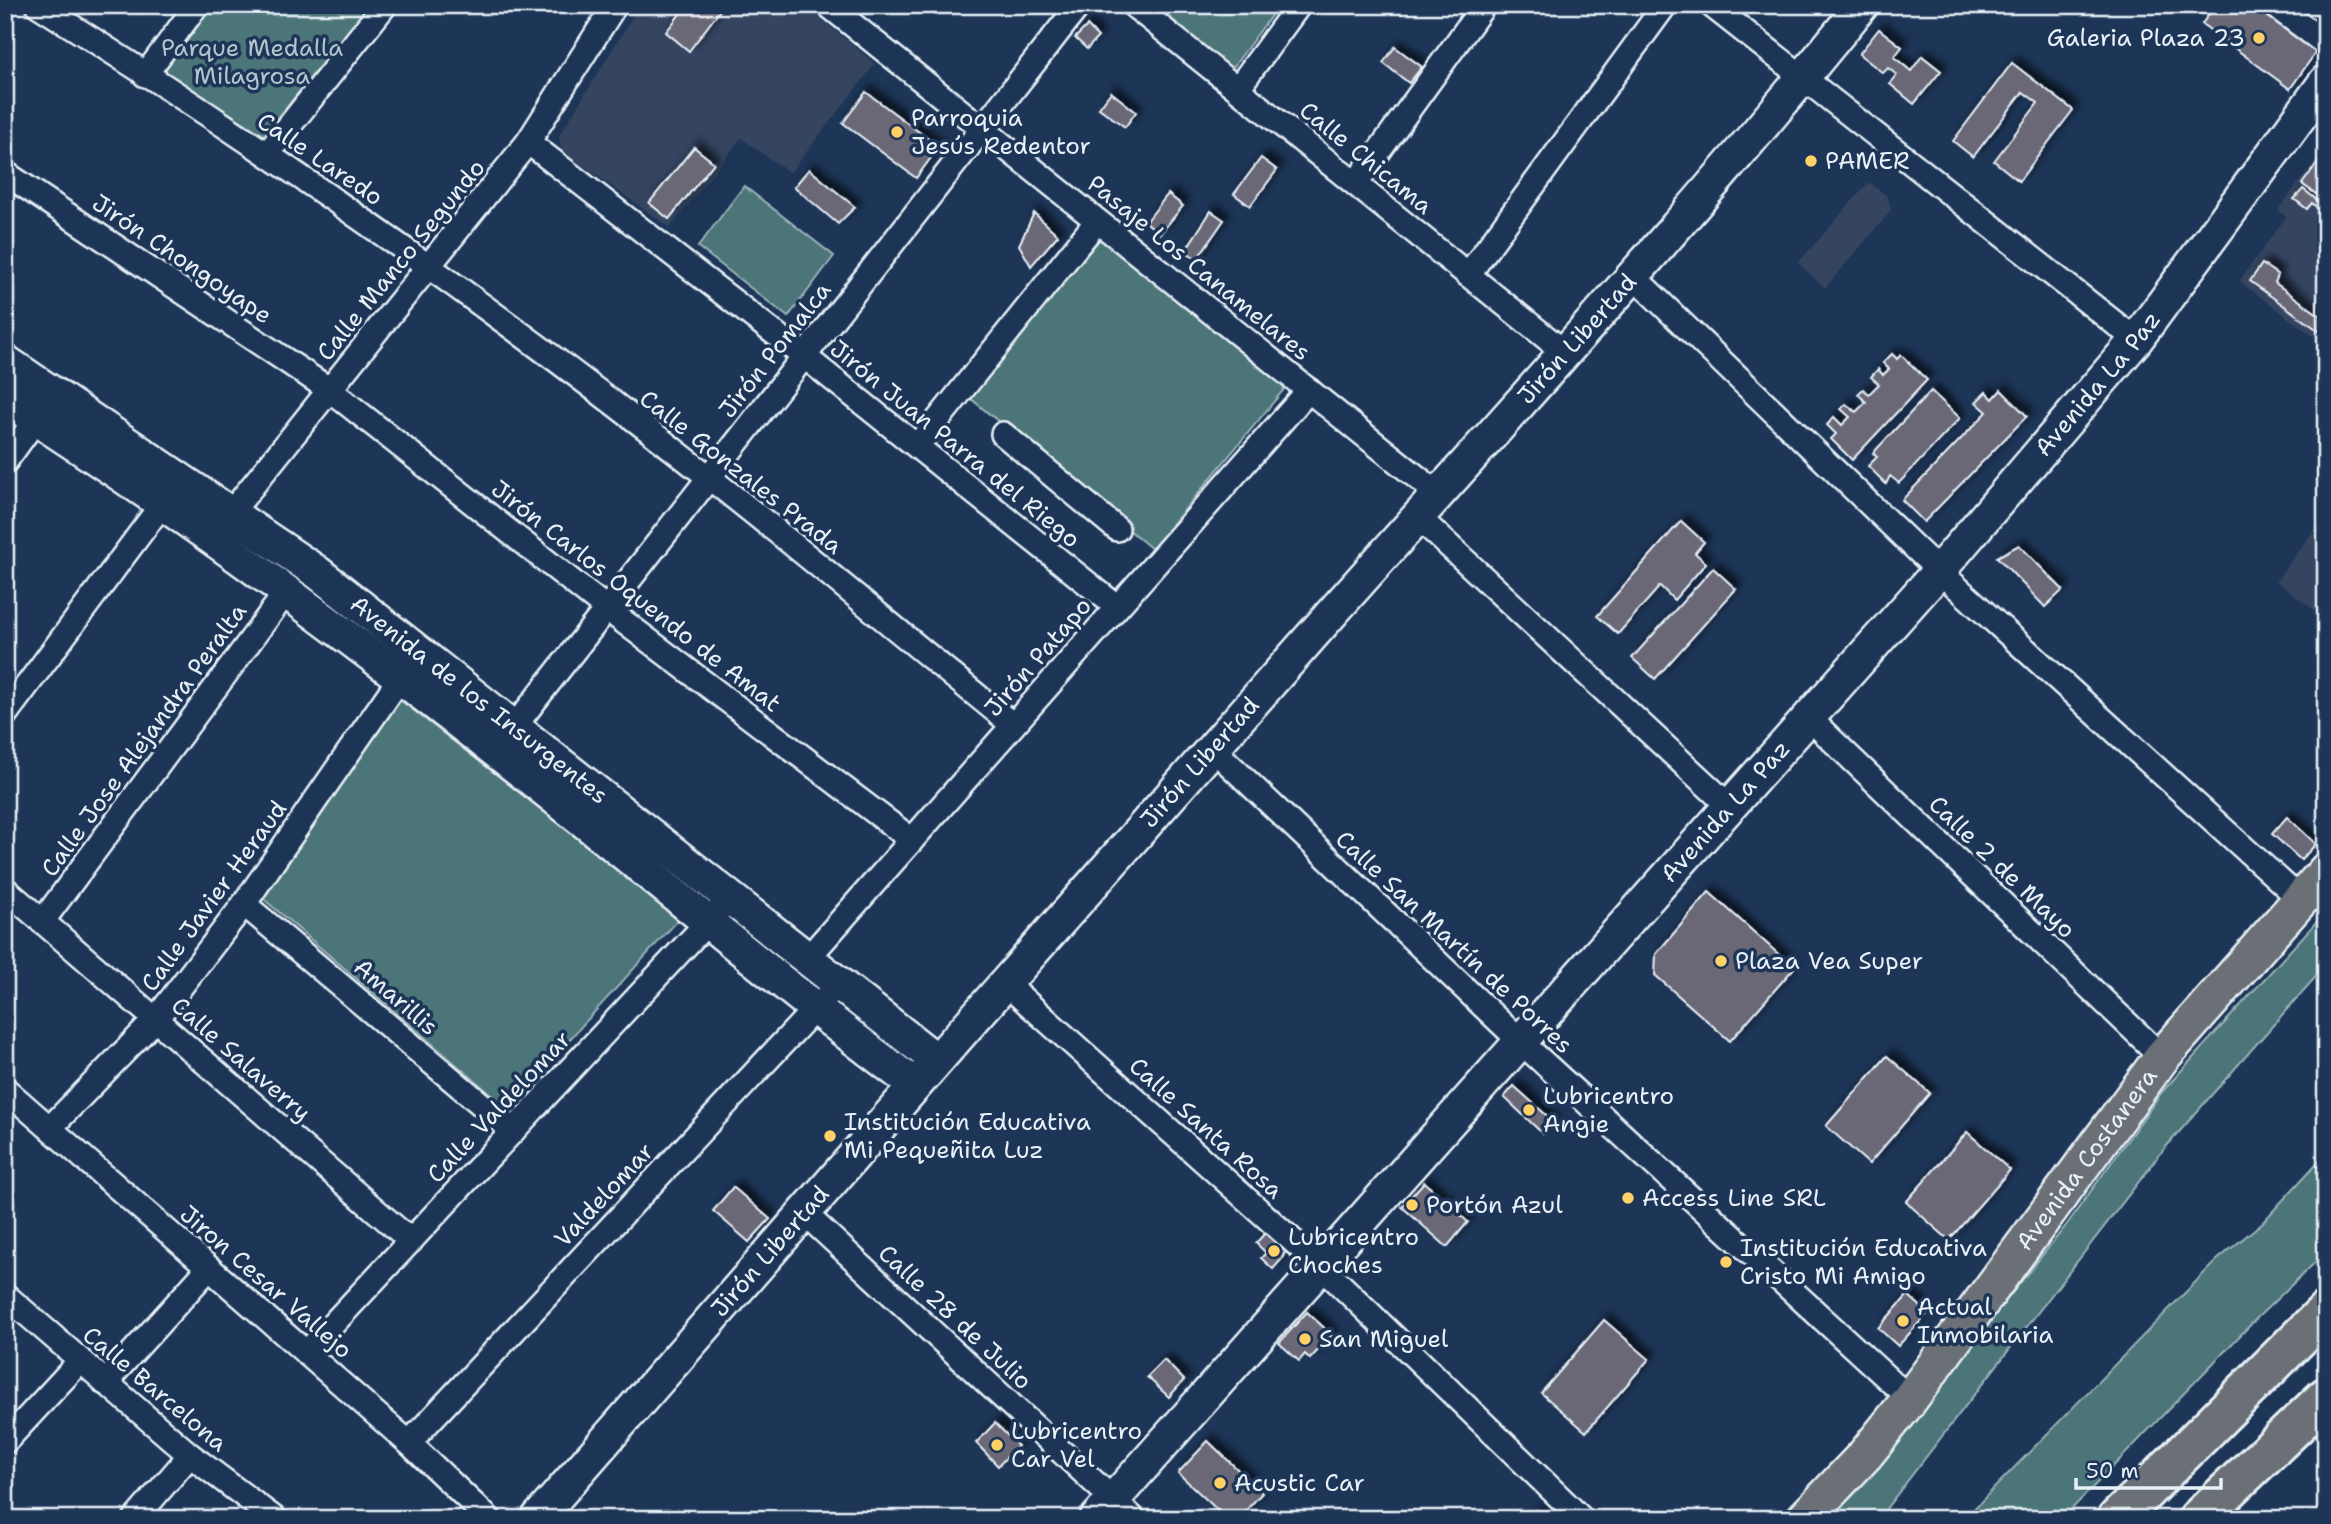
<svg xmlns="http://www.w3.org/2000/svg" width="2331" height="1524" font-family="'Shantell Sans',sans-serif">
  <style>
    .built { fill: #344461 }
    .green { fill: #4c7479; stroke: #9ab2b8; stroke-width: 2 }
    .building { fill: #6b6777; stroke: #e8f1f8; stroke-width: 2; filter: url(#shadow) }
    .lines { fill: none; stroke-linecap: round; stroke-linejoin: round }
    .street-casing { stroke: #e8f1f8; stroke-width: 28 }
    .secondary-casing { stroke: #e8f1f8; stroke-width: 37 }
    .primary-casing { stroke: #e8f1f8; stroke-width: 40 }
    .highway-casing { stroke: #e8f1f8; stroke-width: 44 }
    .street { stroke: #1d3557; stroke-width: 23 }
    .secondary { stroke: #1d3557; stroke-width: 32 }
    .primary { stroke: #6b6f75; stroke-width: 35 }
    .highway { stroke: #6b6f75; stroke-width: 38 }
    .poi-dot { fill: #ffd166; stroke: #1d3557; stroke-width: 2.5 }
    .labels { text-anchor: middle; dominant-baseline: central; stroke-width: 7; stroke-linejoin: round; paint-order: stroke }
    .poi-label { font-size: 24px; fill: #e8f1f8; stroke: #1d3557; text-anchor: start }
    .park-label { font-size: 24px; fill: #b1c5cc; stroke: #1d3557 }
    .street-label { font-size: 24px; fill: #e8f1f8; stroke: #1d3557 }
  </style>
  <defs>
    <filter id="shadow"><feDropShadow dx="6" dy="-6" stdDeviation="3.5" flood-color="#0009"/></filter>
  </defs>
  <rect width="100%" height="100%" fill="#1d3557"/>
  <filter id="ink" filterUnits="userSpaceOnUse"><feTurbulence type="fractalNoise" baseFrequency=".0143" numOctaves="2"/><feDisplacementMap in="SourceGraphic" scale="14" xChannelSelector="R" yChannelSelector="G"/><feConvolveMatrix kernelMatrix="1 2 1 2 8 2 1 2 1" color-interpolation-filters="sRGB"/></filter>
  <g filter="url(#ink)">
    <!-- built -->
    <g class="built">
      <polygon points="640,5 805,5 875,64 790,173 741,138 670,228 561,150 559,136"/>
      <polygon points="2326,146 2326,346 2239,281 2286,217 2278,210"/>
      <polygon points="1869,182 1888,197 1891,211 1825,288 1798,263"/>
      <polygon points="2326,514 2326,619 2276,581"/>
    </g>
    <!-- green -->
    <g class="green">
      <polygon points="214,5 370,5 264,135 162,73"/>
      <polygon points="1149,5 1279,5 1231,70"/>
      <polygon points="744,186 834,256 788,317 698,247"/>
      <polygon points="1104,234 1286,387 1152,549 969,397"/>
      <polygon points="400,700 681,917 507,1108 259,895"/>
      <polygon points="730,907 912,1053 903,1061 722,912"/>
      <polygon points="2326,911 2326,965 2165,1148 1878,1519 1822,1519 1924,1403 2065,1227 2162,1092"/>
      <polygon points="2326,1153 2326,1252 2258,1317 2062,1519 1964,1519 2216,1261 2263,1222"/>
    </g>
    <!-- building -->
    <g class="building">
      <polygon points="687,5 724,5 689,51 666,32"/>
      <polygon points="2215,5 2253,5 2316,52 2290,89 2202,24"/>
      <polygon points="1087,26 1098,37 1087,49 1075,38"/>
      <polygon points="1879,29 1902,47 1894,57 1911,71 1922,56 1941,71 1914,104 1890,84 1897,75 1888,68 1883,73 1859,54"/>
      <polygon points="1395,47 1422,67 1409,83 1383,63"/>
      <polygon points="2012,63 2073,110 2019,181 1994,161 2038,103 2023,92 1973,157 1953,141"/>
      <polygon points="866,92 939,147 916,178 843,123"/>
      <polygon points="1111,92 1136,112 1125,127 1099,108"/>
      <polygon points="694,147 714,163 669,219 649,203"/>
      <polygon points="2325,153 2326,153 2326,201 2302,184"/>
      <polygon points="1261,158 1277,170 1250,206 1234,194"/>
      <polygon points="809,169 855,207 838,224 794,187"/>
      <polygon points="2303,189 2326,207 2323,213 2312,203 2307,209 2294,199"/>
      <polygon points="1168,194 1183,206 1160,234 1146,222"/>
      <polygon points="1211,211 1224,220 1197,259 1185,251"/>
      <polygon points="1034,213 1058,235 1031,266 1019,245"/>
      <polygon points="2262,264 2278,275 2275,283 2326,320 2326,336 2250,281"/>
      <polygon points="1892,354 1897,359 1901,355 1927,380 1852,460 1831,439 1836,434 1827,425 1834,417 1842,425 1850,417 1841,409 1846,404 1856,412 1866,402 1858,394 1863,389 1869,394 1879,384 1871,377 1878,369 1883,375 1889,369 1883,363"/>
      <polygon points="2001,390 2027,416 1924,522 1902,500 1987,412 1976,402 1986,392 1993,399"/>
      <polygon points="1931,391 1960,418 1899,483 1890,476 1886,484 1868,466 1877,457 1873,453"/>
      <polygon points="1681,521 1704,542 1695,553 1706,563 1674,600 1660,586 1618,634 1597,616"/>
      <polygon points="2019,545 2063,590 2045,607 1997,557"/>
      <polygon points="1713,568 1736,589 1655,679 1632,658"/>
      <polygon points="2287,817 2316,844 2301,860 2272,834"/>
      <polygon points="1709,892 1794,968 1730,1041 1655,975 1656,954"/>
      <polygon points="1887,1056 1930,1093 1869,1164 1826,1126"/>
      <polygon points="1514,1086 1554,1122 1543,1134 1504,1097"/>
      <polygon points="1967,1132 2010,1170 1949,1240 1906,1202"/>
      <polygon points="1424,1182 1468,1222 1447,1247 1402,1207"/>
      <polygon points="733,1187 770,1219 749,1242 713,1211"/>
      <polygon points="1267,1231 1286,1250 1282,1259 1273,1269 1261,1258 1266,1253 1256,1243"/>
      <polygon points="1908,1295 1928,1313 1898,1346 1878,1328"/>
      <polygon points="1307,1312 1332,1335 1310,1359 1305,1354 1299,1361 1279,1343"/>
      <polygon points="1604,1320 1649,1359 1586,1432 1541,1393"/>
      <polygon points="1164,1360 1184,1380 1169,1397 1147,1377"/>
      <polygon points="995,1423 1018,1446 998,1466 976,1443"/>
      <polygon points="1208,1441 1262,1493 1238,1519 1227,1519 1178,1473"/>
      <polygon points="1537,1510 1546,1519 1529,1519"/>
    </g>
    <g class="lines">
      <!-- street casing -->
      <g class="street-casing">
        <g id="street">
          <path d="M38 5C271 151 496 309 711 479 813 559 912 643 1013 725"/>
          <polyline points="828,5 1438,494"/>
          <polyline points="1133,5 1564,352"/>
          <polyline points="1711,5 2136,340"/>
          <polyline points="2274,5 2326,44"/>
          <polyline points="145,75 197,5"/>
          <polyline points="1238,88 1299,5"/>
          <polyline points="528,142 804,356 1117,607"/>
          <polyline points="267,154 385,5"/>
          <polyline points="5,173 330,390 607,609 912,840"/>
          <polyline points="1356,183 1484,5"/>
          <polyline points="1468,275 1665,5"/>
          <polyline points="1632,275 1939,571 2300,899"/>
          <polyline points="1003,434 1117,529"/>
          <polyline points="917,446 1097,221"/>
          <polyline points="5,462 36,419"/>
          <polyline points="1418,517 1729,806"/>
          <polyline points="222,524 528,142 615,5"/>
          <polyline points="5,715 163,503"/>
          <polyline points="1807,716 2162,1057"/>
          <polyline points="514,727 1079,5"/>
          <polyline points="1212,748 1520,1041 1910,1399"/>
          <polyline points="5,889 411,1241"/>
          <polyline points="244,904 513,1131"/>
          <polyline points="42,922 287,591"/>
          <polyline points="807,959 1309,390"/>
          <polyline points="1004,982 1321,1266 1582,1519"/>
          <polyline points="5,1089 409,1443 489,1519"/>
          <polyline points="50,1128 156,1019 244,904 400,678"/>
          <polyline points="802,1211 1134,1519"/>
          <polyline points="5,1295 190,1455 275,1519"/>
          <polyline points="306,1353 730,898"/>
          <polyline points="105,1383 209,1268"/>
          <polyline points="5,1442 80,1361"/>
          <polyline points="409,1443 838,984"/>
          <polyline points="135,1519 190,1455"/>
        </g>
      </g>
      <!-- secondary casing -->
      <g class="secondary-casing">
        <g id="secondary">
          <path id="s1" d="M5 361 317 572 936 1060"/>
          <path d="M5 399C199 522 382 660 561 803 679 897 794 995 915 1085"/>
          <path id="s2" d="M537 1519C798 1218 1060 920 1324 622 1505 418 1691 218 1862 5"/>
          <path id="s3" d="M1096 1519 1939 571 2136 340 2326 81"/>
        </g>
      </g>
      <!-- primary casing -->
      <g class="primary-casing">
        <g id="primary">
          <path id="s4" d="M1804 1519 1865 1455 1910 1399 2162 1057 2326 871"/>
        </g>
      </g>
      <!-- highway casing -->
      <g class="highway-casing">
        <g id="highway">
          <polyline points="2117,1519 2326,1311"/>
          <polyline points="2198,1519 2326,1397"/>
        </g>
      </g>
      <!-- street -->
      <use href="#street" class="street"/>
      <!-- secondary -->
      <use href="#secondary" class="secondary"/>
      <!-- primary -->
      <use href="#primary" class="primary"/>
      <!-- highway -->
      <use href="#highway" class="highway"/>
    </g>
  </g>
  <!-- markers -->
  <g class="poi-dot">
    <circle cx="2259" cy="38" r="7"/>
    <circle cx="897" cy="132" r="7"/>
    <circle cx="1811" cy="161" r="7"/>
    <circle cx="1721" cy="961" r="7"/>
    <circle cx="1529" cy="1110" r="7"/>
    <circle cx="830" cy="1136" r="7"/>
    <circle cx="1628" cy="1198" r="7"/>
    <circle cx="1412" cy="1205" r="7"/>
    <circle cx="1274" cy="1251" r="7"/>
    <circle cx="1726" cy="1262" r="7"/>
    <circle cx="1903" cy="1321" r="7"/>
    <circle cx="1305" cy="1339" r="7"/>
    <circle cx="997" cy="1445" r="7"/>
    <circle cx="1220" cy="1483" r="7"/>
  </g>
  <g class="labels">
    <!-- poi labels -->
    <g class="poi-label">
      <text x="2245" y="38" text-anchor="end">Galeria Plaza 23</text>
      <text x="911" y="118">Parroquia<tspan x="911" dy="28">Jesús Redentor</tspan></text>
      <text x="1825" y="161">PAMER</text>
      <text x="1735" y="961">Plaza Vea Super</text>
      <text x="1543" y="1096">Lubricentro<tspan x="1543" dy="28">Angie</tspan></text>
      <text x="844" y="1122">Institución Educativa<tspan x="844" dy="28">Mi Pequeñita Luz</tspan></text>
      <text x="1642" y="1198">Access Line SRL</text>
      <text x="1426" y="1205">Portón Azul</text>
      <text x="1288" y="1237">Lubricentro<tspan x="1288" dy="28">Choches</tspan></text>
      <text x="1740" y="1248">Institución Educativa<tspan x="1740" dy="28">Cristo Mi Amigo</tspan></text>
      <text x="1917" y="1307">Actual<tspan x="1917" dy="28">Inmobilaria</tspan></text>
      <text x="1319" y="1339">San Miguel</text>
      <text x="1011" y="1431">Lubricentro<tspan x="1011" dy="28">Car Vel</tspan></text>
      <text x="1234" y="1483">Acustic Car</text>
    </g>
    <!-- park labels -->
    <g class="park-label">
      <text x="252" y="48">Parque Medalla<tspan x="252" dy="28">Milagrosa</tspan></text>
    </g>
    <!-- street labels -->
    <g class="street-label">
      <text transform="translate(1366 158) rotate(39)">Calle Chicama</text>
      <text transform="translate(320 159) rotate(34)">Calle Laredo</text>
      <text transform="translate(182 259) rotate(34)">Jirón Chongoyape</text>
      <text transform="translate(401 260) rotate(-51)">Calle Manco Segundo</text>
      <text transform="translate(1199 268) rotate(39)">Pasaje Los Canamelares</text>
      <text stroke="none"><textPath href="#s2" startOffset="1573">Jirón Libertad</textPath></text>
      <text transform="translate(775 350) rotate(-52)">Jirón Pomalca</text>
      <text stroke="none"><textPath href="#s3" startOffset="1514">Avenida La Paz</textPath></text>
      <text transform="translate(955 444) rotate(39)">Jirón Juan Parra del Riego</text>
      <text transform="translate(741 472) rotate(38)">Calle Gonzales Prada</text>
      <text transform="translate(636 596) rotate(38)">Jirón Carlos Oquendo de Amat</text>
      <text transform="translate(1038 657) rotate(-49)">Jirón Patapo</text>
      <text stroke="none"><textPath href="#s1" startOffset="583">Avenida de los Insurgentes</textPath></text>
      <text transform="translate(144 740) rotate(-54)">Calle Jose Alejandra Peralta</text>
      <text stroke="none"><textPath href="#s2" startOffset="1006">Jirón Libertad</textPath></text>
      <text stroke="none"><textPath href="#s3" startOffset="947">Avenida La Paz</textPath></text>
      <text transform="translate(2002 867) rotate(44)">Calle 2 de Mayo</text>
      <text transform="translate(214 896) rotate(-54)">Calle Javier Heraud</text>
      <text transform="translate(1454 942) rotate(43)">Calle San Martín de Porres</text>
      <text transform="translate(396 997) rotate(41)">Amarillis</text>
      <text transform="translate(241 1059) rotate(41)">Calle Salaverry</text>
      <text transform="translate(499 1107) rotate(-47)">Calle Valdelomar</text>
      <text transform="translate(1206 1128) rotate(42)">Calle Santa Rosa</text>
      <text stroke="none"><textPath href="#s4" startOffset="458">Avenida Costanera</textPath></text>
      <text transform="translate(604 1195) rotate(-47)">Valdelomar</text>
      <text stroke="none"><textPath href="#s2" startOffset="355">Jirón Libertad</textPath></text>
      <text transform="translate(266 1282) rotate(41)">Jiron Cesar Vallejo</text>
      <text transform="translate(955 1317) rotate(43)">Calle 28 de Julio</text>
      <text transform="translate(155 1389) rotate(40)">Calle Barcelona</text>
    </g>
  </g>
  <!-- margin -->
  <rect width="2331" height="1524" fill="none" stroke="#1d3557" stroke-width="28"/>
  <rect x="14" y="14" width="2303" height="1496" fill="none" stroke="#e8f1f8" stroke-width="2.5" filter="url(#ink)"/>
  <!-- scale -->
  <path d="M2076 1478v10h145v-10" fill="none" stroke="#e8f1f8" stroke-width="3.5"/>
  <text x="2086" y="1478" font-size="21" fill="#e8f1f8" stroke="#1d3557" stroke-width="5" paint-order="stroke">50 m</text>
</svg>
